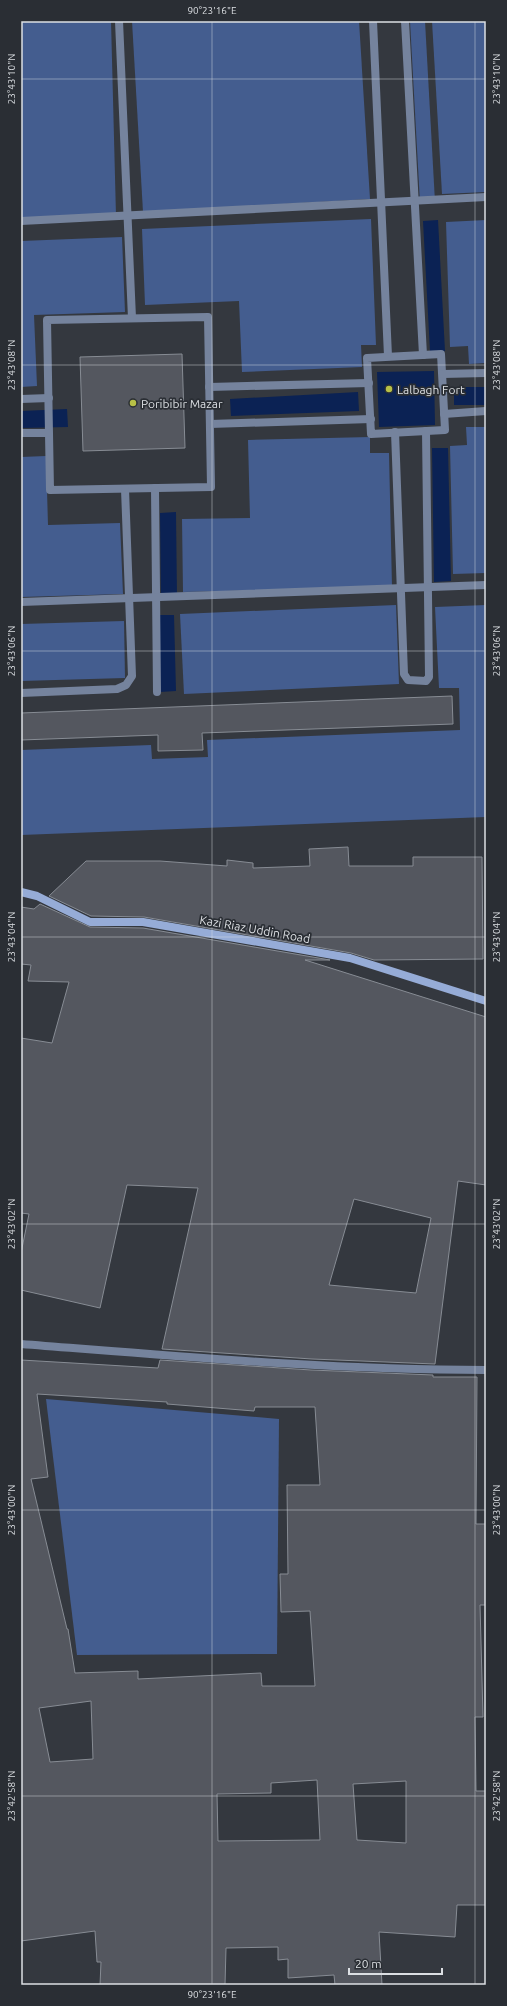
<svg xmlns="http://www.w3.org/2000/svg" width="507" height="2006" font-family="Ubuntu,sans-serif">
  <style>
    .green { fill: #445d8f }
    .water { fill: #0b2254 }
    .building { fill: #54575f; stroke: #878c94; fill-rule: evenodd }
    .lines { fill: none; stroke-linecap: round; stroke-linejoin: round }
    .lane { stroke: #75839d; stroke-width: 8 }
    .street { stroke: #75839d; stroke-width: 8 }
    .secondary { stroke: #96acd7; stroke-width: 8 }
    .ticks { fill: none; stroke: #dcdfe3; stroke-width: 1; stroke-opacity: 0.45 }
    .poi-dot { fill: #b8c147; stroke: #2a2e34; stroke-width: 1.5 }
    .labels { text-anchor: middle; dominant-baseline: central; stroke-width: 3.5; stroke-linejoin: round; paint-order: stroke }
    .poi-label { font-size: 12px; fill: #dcdfe3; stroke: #2a2e34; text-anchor: start }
    .street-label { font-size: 12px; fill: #dcdfe3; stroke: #2a2e34 }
    .neatline { fill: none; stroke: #dcdfe3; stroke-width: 1.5 }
    .ticks-label { font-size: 10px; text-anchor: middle; fill: #dcdfe3 }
  </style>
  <rect width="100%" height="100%" fill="#34383f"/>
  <!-- green -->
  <g class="green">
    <polygon points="21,21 111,21 116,216 21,219"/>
    <polygon points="132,21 359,21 370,199 143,212"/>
    <polygon points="410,21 425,21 435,202 420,203"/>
    <polygon points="432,21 486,21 486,192 442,194"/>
    <polygon points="371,219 376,345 361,345 362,367 242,372 239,301 145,305 142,229"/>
    <polygon points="486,220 486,363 469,364 468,346 450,347 446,222"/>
    <polygon points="122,237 125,312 34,315 37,386 21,387 21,241"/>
    <polygon points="466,427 486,427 486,573 453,574 450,446 467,445"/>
    <polygon points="370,437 370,453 389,453 392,587 183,592 182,519 250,518 248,440"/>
    <polygon points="46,456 48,525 120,523 123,594 21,597 21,457"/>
    <polygon points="396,605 399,684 184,694 180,614"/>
    <polygon points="486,605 486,817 21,835 21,750 151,745 152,759 208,757 207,740 460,730 459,688 439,688 435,607"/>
    <polygon points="124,621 125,678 21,681 21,624"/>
    <polygon points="46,1399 279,1419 277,1654 77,1655"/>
  </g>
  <!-- water -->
  <g class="water">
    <polygon points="438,220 445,351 430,351 423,221"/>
    <polygon points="434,371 435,425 379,427 377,372"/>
    <rect x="454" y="387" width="32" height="18"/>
    <polygon points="358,392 359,411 231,416 230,399"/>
    <polygon points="67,409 68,427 21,428 21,411"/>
    <polygon points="432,448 448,448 451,581 434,582"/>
    <polygon points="176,512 177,599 161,599 160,513"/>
    <polygon points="158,615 174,615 176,691 160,692"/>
  </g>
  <!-- building -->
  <g class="building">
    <polygon points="182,354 185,448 83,451 80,357"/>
    <polygon points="452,696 453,724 202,733 203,750 158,751 158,735 21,740 21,713"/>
    <polygon points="348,847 349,866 413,866 413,857 482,857 483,959 374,960 351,953 144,917 91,916 49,896 86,861 160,861 227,866 227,860 253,863 253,868 310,866 309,849"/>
    <path d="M40 904 90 927 143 928 330 960H305L486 1017V1185L458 1181 435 1364 312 1359 162 1349 198 1188 127 1185 100 1308 21 1290V1253L29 1214 21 1213V1038L52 1043 69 982 28 981 31 965 21 964V907L34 909ZM354 1199 431 1218 416 1293 329 1285Z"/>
    <path d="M21 1360 158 1368 160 1360 311 1370 433 1375V1377H477L476 1524H486V1605H480L483 1717H475L476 1791H486V1905H457L455 1937 379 1932 382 1985H335L334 1975 288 1978V1959L278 1960V1947L226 1948 225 1985H100L101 1962H97L95 1931 21 1941ZM37 1394 167 1402V1404L254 1411 255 1407H315L320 1485H287L288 1574H280L281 1612 310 1611 315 1686H262L261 1673 138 1679V1671L75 1673 68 1629H67L31 1479 48 1477ZM91 1701 93 1759 50 1762 39 1708ZM317 1780 320 1840 218 1841 217 1794 271 1793V1783ZM406 1781V1843L357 1840 353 1784Z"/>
  </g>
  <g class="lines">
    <!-- lane -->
    <g class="lane">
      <polyline points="119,21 132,318"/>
      <polyline points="373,21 388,356"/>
      <polyline points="405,21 423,355"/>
      <polyline points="21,221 486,197"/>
      <polygon points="208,317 211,487 50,490 47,320"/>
      <polygon points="441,354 445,430 371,434 367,358"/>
      <polyline points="443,374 486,373"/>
      <polyline points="209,387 369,383"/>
      <polyline points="21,399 49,398"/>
      <polyline points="444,414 486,411"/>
      <polyline points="210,424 371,419"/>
      <polyline points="395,432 404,674 408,680 426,681 429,677 426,431"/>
      <polyline points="21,433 48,433"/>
      <polyline points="155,488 157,692"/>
      <polyline points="21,602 486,585"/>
      <polyline points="21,693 117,689 126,685 132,676 125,489"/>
    </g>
    <!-- street -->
    <path class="street" d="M21 1344C176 1356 331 1370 486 1370"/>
    <!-- secondary -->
    <polyline class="secondary" points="21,892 37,896 90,922 143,922 350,958 486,1001"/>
  </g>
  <!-- ticks -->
  <path class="ticks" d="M212 21V1985M475 21V1985M21 79H486M21 365H486M21 651H486M21 937H486M21 1224H486M21 1510H486M21 1796H486"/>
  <!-- markers -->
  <g class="poi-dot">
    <circle cx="389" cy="389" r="4"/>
    <circle cx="133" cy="403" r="4"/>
  </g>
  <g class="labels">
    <!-- poi labels -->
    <g class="poi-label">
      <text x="397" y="389">Lalbagh Fort</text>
      <text x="141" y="403">Poribibir Mazar</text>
    </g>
    <!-- street labels -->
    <g class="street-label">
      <text transform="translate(255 929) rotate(10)">Kazi Riaz Uddin Road</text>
    </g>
  </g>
  <!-- border -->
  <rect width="507" height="2006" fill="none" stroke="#2a2e34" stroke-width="44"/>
  <!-- scale -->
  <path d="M349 1968v6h93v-6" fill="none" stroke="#dcdfe3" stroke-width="2"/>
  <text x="355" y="1968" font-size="12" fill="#dcdfe3" stroke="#2a2e34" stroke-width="3" paint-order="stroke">20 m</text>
  <rect x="22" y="22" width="463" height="1962" class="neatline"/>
  <g class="ticks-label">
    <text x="212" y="14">90°23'16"E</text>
    <text transform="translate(11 79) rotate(-90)" y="4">23°43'10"N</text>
    <text transform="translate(496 79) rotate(-90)" y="4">23°43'10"N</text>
    <text transform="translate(11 365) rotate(-90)" y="4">23°43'08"N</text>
    <text transform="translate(496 365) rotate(-90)" y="4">23°43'08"N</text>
    <text transform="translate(11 651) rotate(-90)" y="4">23°43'06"N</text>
    <text transform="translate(496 651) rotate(-90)" y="4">23°43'06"N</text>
    <text transform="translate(11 937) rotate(-90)" y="4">23°43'04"N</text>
    <text transform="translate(496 937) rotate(-90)" y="4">23°43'04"N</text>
    <text transform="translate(11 1224) rotate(-90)" y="4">23°43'02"N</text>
    <text transform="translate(496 1224) rotate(-90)" y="4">23°43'02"N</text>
    <text transform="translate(11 1510) rotate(-90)" y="4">23°43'00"N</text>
    <text transform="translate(496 1510) rotate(-90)" y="4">23°43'00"N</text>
    <text transform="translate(11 1796) rotate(-90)" y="4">23°42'58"N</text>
    <text transform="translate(496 1796) rotate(-90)" y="4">23°42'58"N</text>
    <text x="212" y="1998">90°23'16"E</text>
  </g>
</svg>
